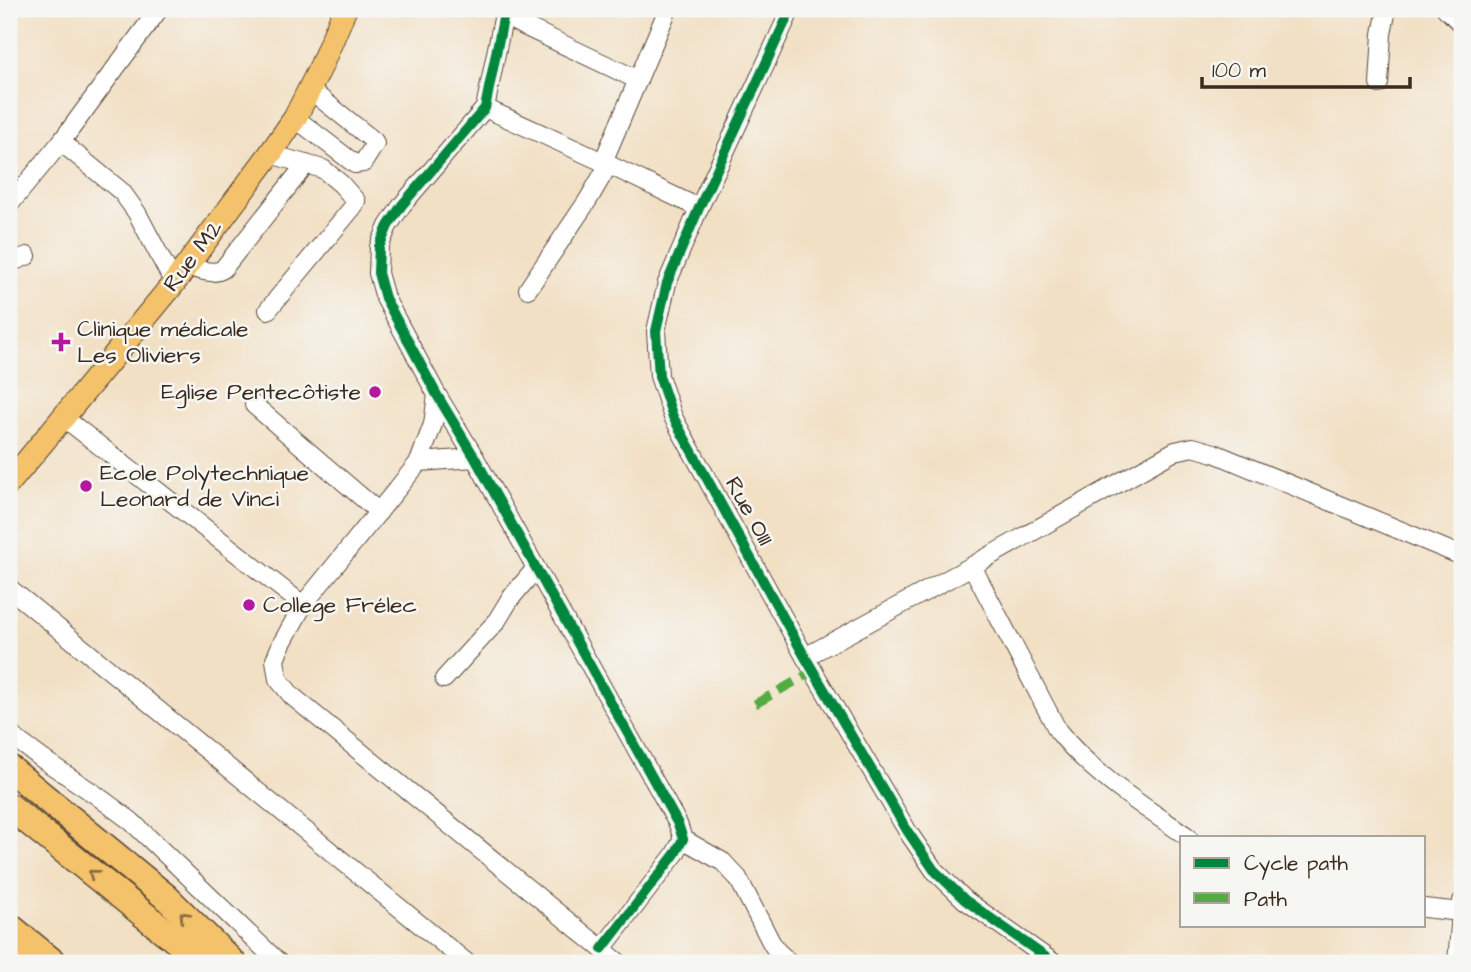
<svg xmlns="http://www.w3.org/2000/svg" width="1471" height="972" font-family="'Architects Daughter',sans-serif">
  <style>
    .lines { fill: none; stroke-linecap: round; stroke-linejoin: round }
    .minor-casing { stroke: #564537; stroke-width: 20 }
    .major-casing { stroke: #564537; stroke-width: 25 }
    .highway-casing { stroke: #564537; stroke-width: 29 }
    .minor { stroke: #fff; stroke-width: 18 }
    .major { stroke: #f4c26a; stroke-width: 23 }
    .highway { stroke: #f4c26a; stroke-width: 26 }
    .quiet { stroke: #55ab43; stroke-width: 9; stroke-dasharray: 18 9; stroke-linecap: butt }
    .cycleway-casing { stroke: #f6f6f2; stroke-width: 15 }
    .cycleway { stroke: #00873e; stroke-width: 10 }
    .oneway { stroke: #8e6e40 }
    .poi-dot { fill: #b5179e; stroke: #f6f6f2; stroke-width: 2.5 }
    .labels { text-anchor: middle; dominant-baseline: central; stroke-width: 5; stroke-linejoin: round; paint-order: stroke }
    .street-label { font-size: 23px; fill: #3b2a1e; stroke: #f6f6f2 }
    .poi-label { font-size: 23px; fill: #3b2a1e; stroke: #f6f6f2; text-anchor: start }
  </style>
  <rect width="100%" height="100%" fill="#f6f6f2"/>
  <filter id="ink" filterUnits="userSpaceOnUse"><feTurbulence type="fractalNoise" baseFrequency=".0143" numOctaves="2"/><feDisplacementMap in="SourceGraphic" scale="14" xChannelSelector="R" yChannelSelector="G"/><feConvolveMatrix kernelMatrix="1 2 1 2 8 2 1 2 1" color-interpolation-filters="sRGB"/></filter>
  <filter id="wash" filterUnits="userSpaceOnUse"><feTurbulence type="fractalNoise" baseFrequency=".00686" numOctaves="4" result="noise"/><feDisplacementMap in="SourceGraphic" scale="28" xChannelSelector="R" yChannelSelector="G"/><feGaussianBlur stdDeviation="1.57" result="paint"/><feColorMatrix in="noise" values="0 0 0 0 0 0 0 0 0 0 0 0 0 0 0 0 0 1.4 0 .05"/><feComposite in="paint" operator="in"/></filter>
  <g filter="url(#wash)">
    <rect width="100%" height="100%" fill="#f2e0c5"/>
  </g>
  <g filter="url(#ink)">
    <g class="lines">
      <!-- minor casing -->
      <g class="minor-casing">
        <g id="minor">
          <polyline points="505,9 485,108 402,205 388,226 379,247 378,273 385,298 437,395 475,458 678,824 683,839 675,854 602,949"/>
          <polyline points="791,9 699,208 667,283 656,331 659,376 673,417 805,657 908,832 934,870 965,900 1054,963"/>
          <polyline points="1446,9 1462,24"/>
          <polyline points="503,16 638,80"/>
          <polyline points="1379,84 1382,34 1387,9"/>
          <polyline points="485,108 603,162 699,208"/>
          <polyline points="295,118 355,164 363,163 375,144 374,141 309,89"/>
          <polyline points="61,142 122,192 137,213 174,283"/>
          <polyline points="603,162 668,9"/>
          <polyline points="9,205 61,142 159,9"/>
          <polyline points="9,263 27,256"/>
          <path d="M186 266C198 269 213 276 223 269L306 164"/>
          <polyline points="528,289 588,200 609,164"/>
          <polyline points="268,310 353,207 356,201 341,184 323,169 270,154"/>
          <polyline points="437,395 433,424 419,462 303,605 281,645 275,660 278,679 292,696 619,963"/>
          <polyline points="254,405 379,512"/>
          <polyline points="63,417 303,605"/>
          <polyline points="419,462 475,458"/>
          <path d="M972 566 1058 731C1093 775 1143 806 1188 837"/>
          <polyline points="9,588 467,963"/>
          <polyline points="805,657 972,566 1175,451 1193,447 1214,453 1462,556"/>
          <polyline points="444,679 496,622 510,599 536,568"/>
          <polyline points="9,734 44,760 96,795 131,821 279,963"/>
          <polyline points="683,839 723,862 738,878 771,942 776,950 790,963"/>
          <polyline points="1424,908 1461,912"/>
          <polyline points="1457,963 1462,901"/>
        </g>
      </g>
      <!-- major casing -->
      <g class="major-casing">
        <polyline id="major" points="9,483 174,283 270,154 295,118 321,66 345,9"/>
      </g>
      <!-- highway casing -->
      <g class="highway-casing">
        <g id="highway">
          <polyline points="9,768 166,897 233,963"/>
          <polyline points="9,806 204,963"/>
          <polyline points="9,926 54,963"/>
          <polyline points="9,957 17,963"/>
        </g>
      </g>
      <!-- minor -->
      <use href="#minor" class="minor"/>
      <!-- major -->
      <use href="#major" class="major"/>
      <!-- highway -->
      <use href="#highway" class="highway"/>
      <!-- quiet -->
      <polyline class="quiet" points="755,704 814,671"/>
      <!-- cycleway casing -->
      <g class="cycleway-casing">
        <g id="cycleway">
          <polyline points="505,9 485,108 402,205 388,226 379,247 378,273 385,298 437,395 475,458 678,824 683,839 675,854 602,949"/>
          <polyline points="791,9 699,208 667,283 656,331 659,376 673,417 805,657 908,832 934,870 965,900 1054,963"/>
        </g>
      </g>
      <!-- cycleway -->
      <use href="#cycleway" class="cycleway"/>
    </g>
    <!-- one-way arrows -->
    <defs><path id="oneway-chevron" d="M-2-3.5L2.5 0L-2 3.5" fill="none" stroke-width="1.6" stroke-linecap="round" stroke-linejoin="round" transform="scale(1.75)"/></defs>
    <g class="oneway">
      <use href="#oneway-chevron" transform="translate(93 874) rotate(-141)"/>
      <use href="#oneway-chevron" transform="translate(184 916) rotate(-134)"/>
    </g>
  </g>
  <!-- markers -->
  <g class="poi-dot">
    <path d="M57.5 331.5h7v7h7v7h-7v7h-7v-7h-7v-7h7z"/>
    <circle cx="375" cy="392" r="7"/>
    <circle cx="86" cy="486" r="7"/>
    <circle cx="249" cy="605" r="7"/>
  </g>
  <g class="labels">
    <!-- street labels -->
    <g class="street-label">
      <text transform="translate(193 256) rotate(-53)">Rue M2</text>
      <text transform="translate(749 511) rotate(61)">Rue O111</text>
    </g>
    <!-- poi labels -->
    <g class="poi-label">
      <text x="77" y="329">Clinique médicale<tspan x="77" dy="26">Les Oliviers</tspan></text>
      <text x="361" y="392" text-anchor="end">Eglise Pentecôtiste</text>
      <text x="100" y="473">Ecole Polytechnique<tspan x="100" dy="26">Leonard de Vinci</tspan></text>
      <text x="263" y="605">College Frélec</text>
    </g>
  </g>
  <!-- margin -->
  <rect width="1471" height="972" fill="none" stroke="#f6f6f2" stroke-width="35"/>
  <!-- legend -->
  <rect x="1180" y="836" width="245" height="91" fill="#f6f6f2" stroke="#aba49d" stroke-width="2"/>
  <rect x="1194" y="858" width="35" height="10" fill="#00873e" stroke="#aba49d" stroke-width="2"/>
  <text x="1244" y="870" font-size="21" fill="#3b2a1e">Cycle path</text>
  <rect x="1194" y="893" width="35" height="10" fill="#55ab43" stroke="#aba49d" stroke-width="2"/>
  <text x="1244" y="906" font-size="21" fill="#3b2a1e">Path</text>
  <!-- scale -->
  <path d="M1202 77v10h208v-10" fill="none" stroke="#3b2a1e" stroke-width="3.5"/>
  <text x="1212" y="77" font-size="21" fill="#3b2a1e" stroke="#f6f6f2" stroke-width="5" paint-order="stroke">100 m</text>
</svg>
